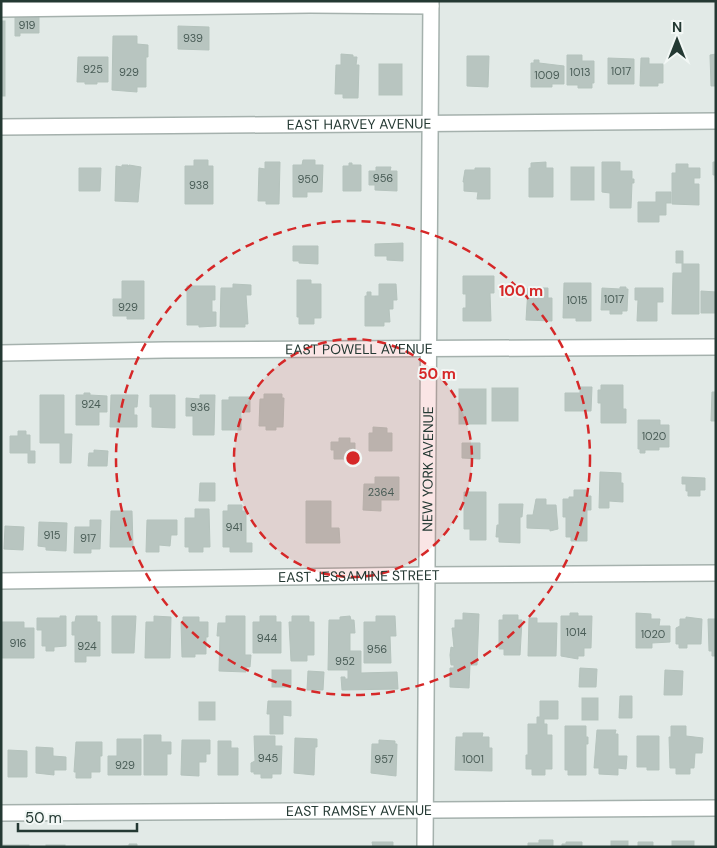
<svg xmlns="http://www.w3.org/2000/svg" width="717" height="848" font-family="'DM Sans',sans-serif">
  <style>
    .building { fill: #b8c5c0; stroke: #b5c3bd }
    .lines { fill: none; stroke-linecap: round; stroke-linejoin: round }
    .minor-casing { stroke: #a5b1ad; stroke-width: 18 }
    .minor { stroke: #fff; stroke-width: 15 }
    .ring { fill: none; stroke: #d62828; stroke-width: 2.5; stroke-dasharray: 9 6 }
    .labels { text-anchor: middle; dominant-baseline: central; stroke-width: 4; stroke-linejoin: round; paint-order: stroke }
    .number-label { font-size: 11px; fill: #495c56 }
    .street-label { font-size: 14px; fill: #243933; stroke: #f2f7f5 }
    .centre { fill: #d62828; stroke: #f2f7f5; stroke-width: 2.5 }
    .ring-label { font-size: 15px; text-anchor: middle; font-weight: bold; fill: #d62828; stroke: #f2f7f5; stroke-width: 4; stroke-linejoin: round; paint-order: stroke }
  </style>
  <rect width="100%" height="100%" fill="#e2eae7"/>
  <!-- building -->
  <g class="building">
    <polygon points="15,17 39,17 39,33 20,33 20,36 15,36"/>
    <rect x="1" y="21" width="4" height="75"/>
    <polygon points="178,26 209,27 209,50 178,49"/>
    <polygon points="113,36 137,36 137,44 148,45 148,57 146,57 146,87 137,87 137,92 112,90"/>
    <polygon points="341,54 353,55 353,57 357,57 356,65 359,65 358,98 343,98 343,94 335,94 336,65 341,65"/>
    <polygon points="716,54 716,86 711,86 710,55"/>
    <polygon points="567,55 582,55 582,61 594,61 594,83 592,83 592,88 578,88 578,85 567,85"/>
    <polygon points="467,56 489,56 488,87 467,86"/>
    <polygon points="78,57 108,57 108,82 97,82 97,84 85,84 85,82 77,82"/>
    <polygon points="608,58 634,59 634,84 608,84"/>
    <polygon points="641,58 649,58 649,64 663,64 663,83 658,83 658,86 640,86"/>
    <polygon points="534,60 539,60 539,63 564,66 564,84 552,84 552,87 531,87 531,63 534,63"/>
    <rect x="379" y="64" width="23" height="31"/>
    <polygon points="194,160 208,160 208,166 213,166 213,204 185,204 185,166 194,166"/>
    <polygon points="303,160 315,160 315,165 323,165 322,192 307,192 307,197 293,197 293,165 302,165"/>
    <polygon points="265,162 280,162 279,204 266,204 266,201 258,201 259,168 265,169"/>
    <polygon points="546,162 546,168 553,168 553,197 529,197 529,168 531,168 531,163"/>
    <polygon points="602,162 620,162 620,171 632,171 632,179 634,179 634,183 632,183 631,208 610,208 610,193 602,192"/>
    <polygon points="713,162 716,162 716,193 715,175 713,175"/>
    <polygon points="349,163 352,163 352,165 361,165 361,191 343,191 343,166 349,166"/>
    <polygon points="676,164 688,164 688,168 700,168 700,178 694,178 694,184 699,184 699,205 672,204 672,173 676,173"/>
    <polygon points="122,165 128,165 128,167 129,165 141,167 138,202 115,201 116,166 122,167"/>
    <polygon points="376,167 391,167 390,171 397,171 397,191 375,190 375,185 369,185 369,171 376,171"/>
    <rect x="571" y="167" width="23" height="33"/>
    <polygon points="79,168 101,168 100,191 79,191"/>
    <polygon points="475,168 490,168 490,199 477,199 478,192 464,191 464,182 463,182 465,170 475,170"/>
    <polygon points="656,192 671,192 671,203 666,203 666,215 659,215 659,222 638,222 638,202 656,202"/>
    <polygon points="403,243 403,261 387,260 387,256 375,256 375,244"/>
    <polygon points="293,246 318,246 318,264 299,263 299,261 293,261"/>
    <polygon points="676,251 683,251 683,264 699,264 699,314 672,314 673,273 682,273 682,263 676,263"/>
    <polygon points="463,276 494,276 494,293 490,293 491,321 463,321 463,308 466,308 466,294 463,294"/>
    <polygon points="297,280 311,280 311,284 321,284 321,318 314,318 314,324 299,324 299,317 297,317"/>
    <polygon points="122,281 144,281 144,319 127,319 127,316 113,316 113,299 122,299"/>
    <polygon points="564,283 591,283 591,321 576,321 576,318 563,318"/>
    <polygon points="233,284 251,285 251,295 246,295 248,324 245,324 245,327 220,327 221,288 233,288"/>
    <polygon points="379,284 396,284 397,300 393,300 393,309 389,309 390,322 384,322 384,326 365,326 365,296 367,296 367,292 371,292 371,296 379,296"/>
    <polygon points="187,286 215,286 215,300 212,300 212,312 216,312 216,326 199,327 199,325 187,325"/>
    <polygon points="620,287 626,287 626,289 628,289 627,311 622,311 622,314 610,314 610,310 601,310 602,288 620,289"/>
    <polygon points="528,288 548,288 548,298 552,298 552,321 526,320"/>
    <polygon points="635,288 663,288 663,302 657,302 657,321 637,321 638,300 635,300"/>
    <polygon points="701,291 716,292 716,313 701,313"/>
    <polygon points="601,385 623,385 623,409 626,409 626,423 601,423 601,403 598,403 598,390 601,390"/>
    <polygon points="580,387 592,387 591,411 565,411 565,393 580,393"/>
    <rect x="492" y="388" width="26" height="33"/>
    <rect x="459" y="389" width="27" height="35"/>
    <polygon points="712,392 716,392 716,421 711,421"/>
    <polygon points="84,393 90,393 90,395 107,396 107,412 99,412 99,425 76,425 76,395 84,395"/>
    <polygon points="264,394 282,394 282,398 284,398 283,427 276,427 276,430 266,430 266,426 259,426 260,399 264,399"/>
    <polygon points="40,395 64,395 64,434 72,434 71,463 60,463 60,443 40,443"/>
    <polygon points="111,395 138,395 137,407 134,407 134,415 137,415 137,427 110,427"/>
    <polygon points="150,395 175,395 175,428 152,427 152,407 150,407"/>
    <polygon points="200,395 215,395 214,435 193,435 193,416 186,416 186,398 200,399"/>
    <polygon points="229,397 250,397 250,412 241,412 241,430 222,430 222,400 229,400"/>
    <polygon points="638,420 660,420 660,425 669,425 669,447 659,447 659,450 645,450 645,453 640,453 640,449 638,449"/>
    <polygon points="373,427 387,428 387,433 392,433 392,451 369,451 369,433 373,433"/>
    <polygon points="18,431 26,431 26,435 30,435 30,451 35,451 35,463 28,463 28,453 10,453 10,436 18,436"/>
    <polygon points="339,438 350,438 350,443 355,443 355,459 334,459 334,450 331,450 331,442 339,442"/>
    <polygon points="462,443 480,443 480,459 462,458"/>
    <polygon points="94,450 108,451 107,466 88,466 89,453 94,453"/>
    <polygon points="600,472 621,473 621,483 623,483 623,502 609,501 609,508 599,508"/>
    <polygon points="375,477 399,477 399,500 381,500 381,511 363,510 364,484 375,484"/>
    <polygon points="682,477 705,478 705,490 700,490 700,496 688,496 688,491 686,491 686,484 682,484"/>
    <polygon points="200,483 215,483 215,501 199,501"/>
    <polygon points="574,490 586,490 586,496 591,496 591,510 587,510 587,541 571,541 571,537 566,537 566,517 563,517 563,499 569,499 569,497 574,497"/>
    <polygon points="464,492 486,492 486,540 470,540 470,529 464,529"/>
    <polygon points="536,499 546,499 546,505 556,505 558,529 550,531 550,529 527,528 527,515 533,515"/>
    <polygon points="306,501 331,501 331,528 339,528 340,543 306,543"/>
    <polygon points="499,504 523,504 522,517 520,517 520,543 499,542 499,537 496,537 497,525 499,525"/>
    <polygon points="228,505 242,505 242,511 246,511 246,543 252,543 252,552 230,552 230,547 223,547 223,511 228,511"/>
    <polygon points="195,509 209,509 210,547 203,547 203,552 189,552 189,547 185,547 185,518 195,518"/>
    <polygon points="111,511 132,511 133,547 110,547"/>
    <polygon points="90,520 101,520 100,549 91,549 91,553 74,553 75,527 90,527"/>
    <polygon points="147,520 177,520 177,535 171,535 170,546 159,545 159,552 146,552"/>
    <polygon points="39,522 67,523 66,551 46,550 46,547 38,546"/>
    <polygon points="5,526 24,527 23,550 4,549"/>
    <polygon points="463,613 479,614 477,665 470,665 469,688 450,687 450,668 454,668 454,665 451,665 450,655 451,647 454,648 452,628 455,628 455,620 463,620"/>
    <polygon points="570,613 578,613 578,616 592,616 591,648 584,648 584,656 578,656 578,659 561,656 561,616 570,616"/>
    <polygon points="636,613 651,614 651,619 660,619 659,626 670,626 670,642 652,643 652,648 636,648"/>
    <polygon points="503,615 518,615 518,620 522,620 520,655 504,655 504,649 499,649 499,620 503,620"/>
    <polygon points="60,616 66,616 66,646 54,647 54,651 46,651 46,646 42,646 42,630 37,630 37,618 60,618"/>
    <polygon points="76,616 97,616 97,622 100,622 100,656 86,656 86,662 75,662 75,635 72,635 72,622 75,622"/>
    <polygon points="112,616 136,616 134,653 112,653"/>
    <polygon points="154,616 171,617 170,658 145,658 146,622 154,622"/>
    <polygon points="226,616 245,616 245,655 251,655 250,667 246,667 246,672 219,671 220,636 217,636 218,623 226,623"/>
    <polygon points="260,616 276,616 276,622 281,622 281,653 253,653 253,622 260,622"/>
    <polygon points="292,616 309,616 309,622 314,622 314,655 307,655 307,661 291,661 289,622 292,622"/>
    <polygon points="350,616 351,620 354,620 355,633 350,633 350,651 361,651 361,673 397,672 398,689 342,690 341,677 345,677 345,679 348,679 348,670 328,670 329,620 340,620 340,617"/>
    <polygon points="376,616 395,616 396,636 390,636 391,663 364,663 364,622 376,622"/>
    <polygon points="183,617 199,617 199,622 208,622 208,637 206,637 206,654 195,654 195,657 182,657 181,623 183,623"/>
    <polygon points="686,617 702,619 701,644 687,644 687,648 679,648 679,644 676,644 676,628 680,626 680,619 686,619"/>
    <polygon points="529,618 537,618 537,623 557,623 556,656 528,656"/>
    <polygon points="708,619 716,619 716,656 712,656 712,651 709,651"/>
    <polygon points="1,622 24,622 24,628 34,628 34,658 1,658"/>
    <polygon points="580,668 597,669 596,687 579,687"/>
    <rect x="272" y="670" width="19" height="17"/>
    <polygon points="665,670 683,671 682,695 664,695"/>
    <polygon points="308,671 324,672 323,690 307,690"/>
    <polygon points="620,696 632,696 632,718 619,718"/>
    <rect x="582" y="698" width="16" height="22"/>
    <polygon points="268,701 291,701 291,716 283,715 283,734 270,734 270,714 267,714"/>
    <polygon points="540,701 558,701 558,719 544,719 544,724 547,724 547,735 552,735 552,769 545,769 545,775 532,775 532,769 526,769 526,755 528,755 528,724 537,724 537,717 540,717"/>
    <rect x="199" y="702" width="16" height="18"/>
    <polygon points="565,726 586,726 586,737 588,737 588,744 586,744 586,775 568,775 568,770 565,770"/>
    <polygon points="671,726 686,726 686,736 703,738 702,753 695,753 694,768 690,768 690,774 676,774 676,768 670,768 669,737 671,737"/>
    <polygon points="597,730 616,730 615,734 618,734 618,756 627,756 626,769 618,768 618,775 599,774 599,768 594,768"/>
    <polygon points="463,733 483,733 482,737 489,737 489,748 492,748 492,771 455,770 456,737 463,737"/>
    <polygon points="144,735 161,735 161,742 171,742 171,754 167,754 167,775 144,775"/>
    <polygon points="254,736 275,736 275,746 282,746 281,774 272,774 272,778 261,778 261,774 254,774 254,772 251,772 251,763 255,761"/>
    <polygon points="637,736 659,736 659,770 647,770 647,767 637,767"/>
    <polygon points="295,738 317,739 317,747 315,747 314,775 294,773"/>
    <polygon points="117,739 141,739 141,775 108,775 108,756 117,756"/>
    <polygon points="182,740 210,740 210,754 206,754 206,762 199,762 199,776 181,775"/>
    <polygon points="379,740 395,741 395,744 397,744 396,776 371,773 372,744 379,744"/>
    <polygon points="218,741 231,741 231,748 238,748 238,775 218,775"/>
    <polygon points="76,742 102,742 102,756 100,756 100,772 91,772 91,778 76,778 76,772 74,772"/>
    <polygon points="36,747 53,748 53,756 66,757 66,770 54,770 54,775 36,773"/>
    <polygon points="8,750 27,751 27,777 8,777"/>
    <polygon points="539,840 553,840 553,847 528,847 528,843 539,843"/>
    <rect x="611" y="841" width="17" height="6"/>
    <rect x="672" y="841" width="22" height="6"/>
    <polygon points="372,842 393,842 393,847 373,847"/>
    <polygon points="566,842 582,842 582,847 586,847 562,847 562,844 566,844"/>
    <polygon points="638,842 653,842 653,847 659,847 638,847"/>
    <polygon points="129,844 137,844 137,847 113,847 129,846"/>
    <rect x="3" y="845" width="26" height="2"/>
    <rect x="46" y="845" width="19" height="2"/>
  </g>
  <g class="lines">
    <!-- minor casing -->
    <g class="minor-casing">
      <g id="minor">
        <polyline points="1,9 310,5 431,6"/>
        <path id="s1" d="M1 127 716 121"/>
        <path id="s2" d="M1 353 165 350 716 347"/>
        <path id="s3" d="M1 581 426 575 716 573"/>
        <path id="s4" d="M1 813 716 808"/>
        <path id="s5" d="M425 847 431 1"/>
      </g>
    </g>
    <!-- minor -->
    <use href="#minor" class="minor"/>
  </g>
  <!-- distance rings -->
  <circle cx="353" cy="458" r="119" fill="#d62828" fill-opacity=".12"/>
  <g class="ring">
    <circle cx="353" cy="458" r="119"/>
    <circle cx="353" cy="458" r="237"/>
  </g>
  <g class="labels">
    <!-- number labels -->
    <g class="number-label">
      <text x="27" y="25">919</text>
      <text x="193" y="38">939</text>
      <text x="93" y="69">925</text>
      <text x="621" y="71">1017</text>
      <text x="129" y="72">929</text>
      <text x="580" y="72">1013</text>
      <text x="547" y="75">1009</text>
      <text x="383" y="178">956</text>
      <text x="308" y="179">950</text>
      <text x="199" y="185">938</text>
      <text x="614" y="299">1017</text>
      <text x="577" y="300">1015</text>
      <text x="128" y="307">929</text>
      <text x="91" y="404">924</text>
      <text x="200" y="407">936</text>
      <text x="654" y="436">1020</text>
      <text x="381" y="492">2364</text>
      <text x="234" y="527">941</text>
      <text x="52" y="535">915</text>
      <text x="88" y="538">917</text>
      <text x="576" y="632">1014</text>
      <text x="653" y="634">1020</text>
      <text x="267" y="638">944</text>
      <text x="18" y="643">916</text>
      <text x="87" y="646">924</text>
      <text x="377" y="649">956</text>
      <text x="345" y="661">952</text>
      <text x="268" y="758">945</text>
      <text x="384" y="759">957</text>
      <text x="473" y="759">1001</text>
      <text x="125" y="765">929</text>
    </g>
    <!-- street labels -->
    <g class="street-label">
      <text stroke="none"><textPath href="#s1" startOffset="358">EAST HARVEY AVENUE</textPath></text>
      <text stroke="none"><textPath href="#s2" startOffset="358">EAST POWELL AVENUE</textPath></text>
      <text stroke="none"><textPath href="#s5" startOffset="378">NEW YORK AVENUE</textPath></text>
      <text stroke="none"><textPath href="#s3" startOffset="358">EAST JESSAMINE STREET</textPath></text>
      <text stroke="none"><textPath href="#s4" startOffset="358">EAST RAMSEY AVENUE</textPath></text>
    </g>
  </g>
  <circle cx="353" cy="458" r="8" class="centre"/>
  <g class="ring-label">
    <text x="521" y="296">100 m</text>
    <text x="437" y="379">50 m</text>
  </g>
  <!-- border -->
  <rect width="717" height="848" fill="none" stroke="#243933" stroke-width="5"/>
  <!-- north arrow -->
  <g transform="translate(677 40)" stroke="#f2f7f5" stroke-width="4" paint-order="stroke">
  <path d="M0-4L9 19L0 12L-9 19Z" fill="#243933"/>
  <text y="-8" font-size="14" font-weight="bold" text-anchor="middle" fill="#243933">N</text>
  </g>
  <!-- scale -->
  <path d="M18 823v8h119v-8" fill="none" stroke="#243933" stroke-width="2.5"/>
  <text x="25" y="823" font-size="15" fill="#243933" stroke="#f2f7f5" stroke-width="4" paint-order="stroke">50 m</text>
</svg>
